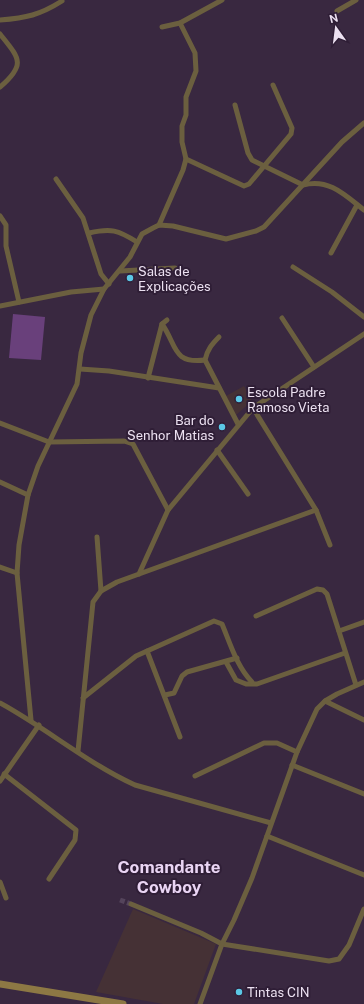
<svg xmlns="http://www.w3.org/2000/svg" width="364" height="1004" font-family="'Public Sans',sans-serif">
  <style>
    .education { fill: #453135 }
    .green { fill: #69407b }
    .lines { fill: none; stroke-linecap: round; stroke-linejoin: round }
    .street-tunnel { stroke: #54445b; stroke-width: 5; stroke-dasharray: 5 2.5; stroke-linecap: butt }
    .street { stroke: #6b5f3f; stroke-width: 5 }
    .secondary { stroke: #8d7844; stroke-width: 7 }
    .poi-dot { fill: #5bc8e6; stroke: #2f1e36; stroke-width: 1.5 }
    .labels { text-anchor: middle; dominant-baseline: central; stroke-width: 4; stroke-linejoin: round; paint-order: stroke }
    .poi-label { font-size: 13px; fill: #ece1f1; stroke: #2f1e36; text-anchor: start }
    .district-label { font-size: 17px; font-weight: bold; fill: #ead5f4; stroke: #2f1e36 }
  </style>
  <rect width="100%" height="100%" fill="#392840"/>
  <!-- education -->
  <g class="education">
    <polygon points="244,386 252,401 236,415 226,396"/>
    <polygon points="133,909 216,944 194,1004 163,1004 96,992"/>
  </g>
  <!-- green -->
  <polygon class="green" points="13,314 45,317 41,360 9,358"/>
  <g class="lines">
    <!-- street-tunnel -->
    <polyline class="street-tunnel" points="120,900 131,904"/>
    <!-- street -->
    <g class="street">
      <polyline points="337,11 356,0"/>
      <path d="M0 20C26 18 40 15 62 1"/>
      <polyline points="162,27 180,23 222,0"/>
      <path d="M0 34C19 58 27 64 0 87"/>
      <path d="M235 105 248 153 252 160 303 185C329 178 345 195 364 210"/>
      <polyline points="186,159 244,186 249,184 291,134 292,128 273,85"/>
      <polyline points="56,179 83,218 101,274 109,284"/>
      <polyline points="0,216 6,225 6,246 19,302"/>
      <polyline points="159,225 183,170 186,159 182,142 182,126 186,115 186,97 196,71 195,53 180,23"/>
      <path d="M89 233C111 228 118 230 137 242"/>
      <polyline points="331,253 357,205"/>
      <polyline points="293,267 332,292 364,317"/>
      <polyline points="120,271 175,268"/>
      <polyline points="0,306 71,292 104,289"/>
      <polyline points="282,318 314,367"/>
      <path d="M162 324C177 345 172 364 205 360"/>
      <path d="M219 337C212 344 207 350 205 360L238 424"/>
      <polyline points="80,369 109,371 219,388"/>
      <polyline points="148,378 162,324 167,320"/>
      <polyline points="253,408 316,510 330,545"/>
      <polyline points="0,423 49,442 124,441 133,444 168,510"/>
      <polyline points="217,450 248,494"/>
      <polyline points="0,482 28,495"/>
      <polyline points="97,537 101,591"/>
      <polyline points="0,567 17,573"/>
      <polyline points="139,574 168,510 253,408 364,334"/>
      <polyline points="256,616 317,589 323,590 327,594 356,685"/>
      <polyline points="339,631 364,622"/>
      <polyline points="147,651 180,737"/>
      <polyline points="226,662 236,680 246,684 257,684 345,653"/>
      <polyline points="165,695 174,693 182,676 187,672 237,658"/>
      <path d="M83 698 136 656 214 621 222 624C230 643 237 667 252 682"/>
      <polyline points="325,701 364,720"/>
      <path d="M0 703C46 728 87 763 135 785L271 823"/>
      <polyline points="31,720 17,573 19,545 28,495 38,466 77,384 81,353 91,315 104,289 130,257 142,234 153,228 159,225 173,226 226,239 256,231 264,227 342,142 364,123"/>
      <polyline points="78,751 93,602 101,591 117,582 316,510"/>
      <polyline points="292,765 364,794"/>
      <polyline points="4,774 76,830 75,840 49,879"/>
      <polyline points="195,776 264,743 277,743 297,752"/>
      <polyline points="0,781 39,725"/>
      <polyline points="267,836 364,875"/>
      <polyline points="0,882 6,898"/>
      <polyline points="131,904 201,933 222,944 329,961 339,959 349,945 364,909"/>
      <polyline points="200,1004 222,944 234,920 252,878 297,752 317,709 325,701 337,694 364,682"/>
    </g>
    <!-- secondary -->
    <polyline class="secondary" points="0,984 123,1004"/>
  </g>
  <!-- markers -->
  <g class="poi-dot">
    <circle cx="130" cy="278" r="4"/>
    <circle cx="239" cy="399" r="4"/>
    <circle cx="222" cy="427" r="4"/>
    <circle cx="239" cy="992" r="4"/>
  </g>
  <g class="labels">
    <!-- poi labels -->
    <g class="poi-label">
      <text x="138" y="271">Salas de<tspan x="138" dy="15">Explicações</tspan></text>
      <text x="247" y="392">Escola Padre<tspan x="247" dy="15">Ramoso Vieta</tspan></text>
      <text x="214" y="420" text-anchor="end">Bar do<tspan x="214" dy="15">Senhor Matias</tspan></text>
      <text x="247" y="992">Tintas CIN</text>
    </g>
    <!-- district labels -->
    <g class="district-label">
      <text x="169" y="867">Comandante<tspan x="169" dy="20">Cowboy</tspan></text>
    </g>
  </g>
  <!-- north arrow -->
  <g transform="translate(336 28) rotate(346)" stroke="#2f1e36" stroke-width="3" paint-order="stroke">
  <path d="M0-3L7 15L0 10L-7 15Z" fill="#ece1f1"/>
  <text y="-6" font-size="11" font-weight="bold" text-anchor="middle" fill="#ece1f1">N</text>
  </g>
</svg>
